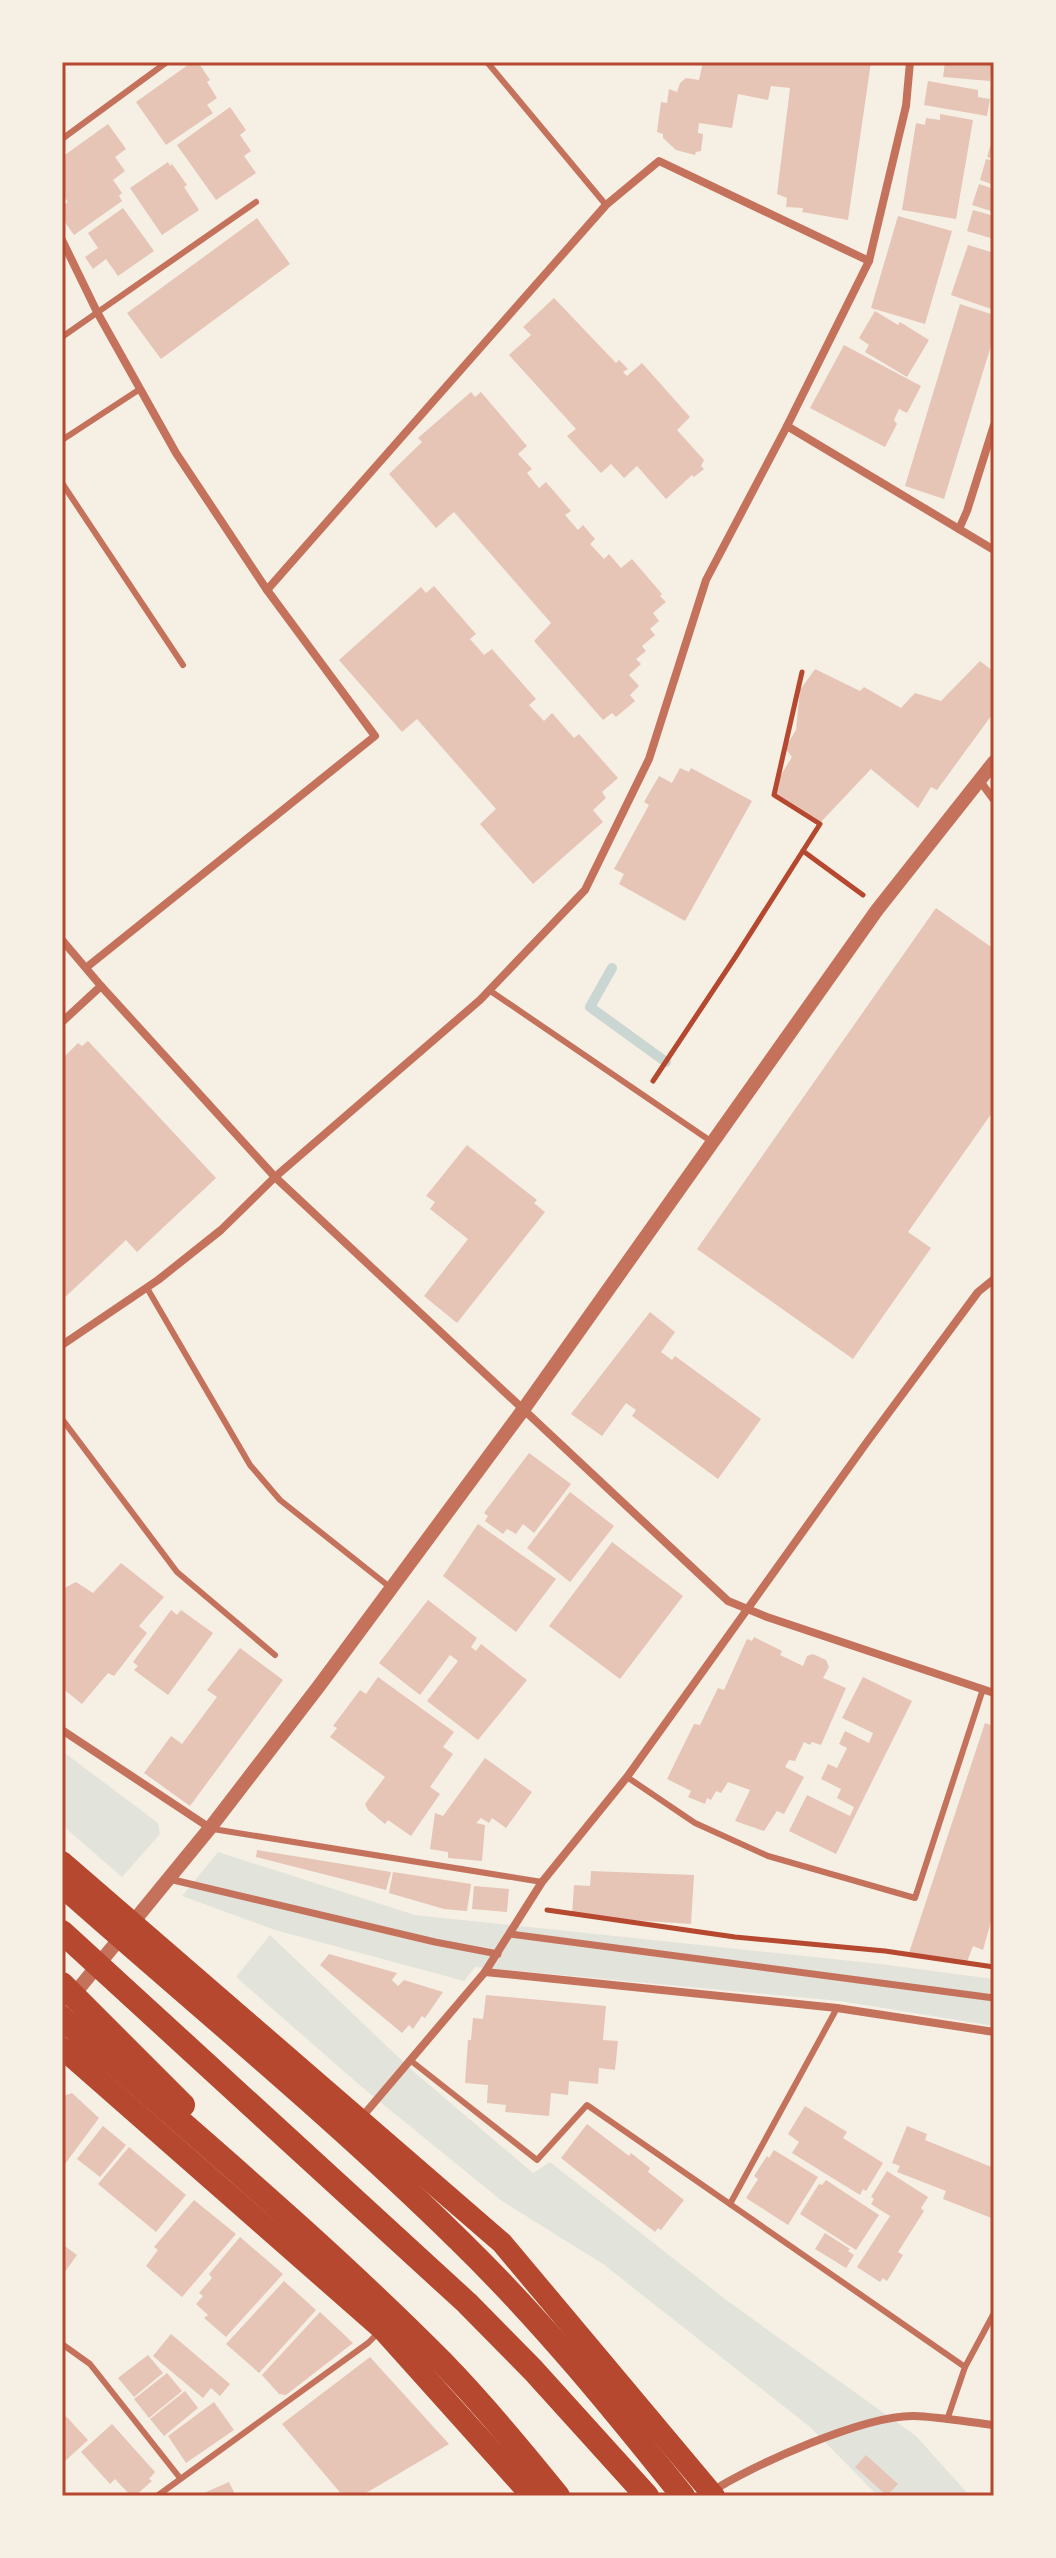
<svg xmlns="http://www.w3.org/2000/svg" width="1056" height="2558" font-family="Quicksand,sans-serif">
  <style>
    .green { fill: #e2e4dc }
    .lines { fill: none; stroke-linecap: round; stroke-linejoin: round }
    .stream { stroke: #c9d6d2; stroke-width: 10 }
    .building { fill: #e6c5b7 }
    .path { stroke: #b5482f; stroke-width: 5 }
    .service { stroke: #c5725c; stroke-width: 6 }
    .pedestrian { stroke: #c5725c; stroke-width: 7 }
    .minor { stroke: #c5725c; stroke-width: 8 }
    .tertiary { stroke: #c5725c; stroke-width: 14 }
    .trunk { stroke: #b5482f; stroke-width: 22 }
    .motorway { stroke: #b5482f; stroke-width: 24 }
    .neatline { fill: none; stroke: #b5482f; stroke-width: 3 }
  </style>
  <rect width="100%" height="100%" fill="#f6efe4"/>
  <!-- green -->
  <g class="green">
    <polygon points="62,1751 158,1823 160,1834 122,1877 62,1825"/>
    <polygon points="218,1852 415,1915 880,1964 994,1979 994,2026 840,2001 475,1967 464,1981 275,1930 182,1896"/>
    <polygon points="270,1935 413,2071 533,2173 550,2162 729,2302 916,2436 970,2496 878,2496 810,2427 603,2264 502,2201 363,2088 236,1977"/>
  </g>
  <g class="lines">
    <!-- stream -->
    <polyline class="stream" points="612,968 590,1007 666,1062"/>
  </g>
  <!-- building -->
  <g class="building">
    <polygon points="192,62 198,62 210,80 207,82 217,98 207,105 213,113 166,145 136,102"/>
    <polygon points="703,62 871,62 848,220 802,212 803,208 786,207 787,198 777,194 790,88 771,86 768,100 738,94 732,128 699,123 698,133 703,134 701,151 696,152 695,155 676,150 663,138 663,134 657,132 661,102 667,103 669,89 677,92 680,83 686,78 699,80"/>
    <polygon points="945,62 992,62 990,81 943,77"/>
    <polygon points="928,81 978,90 978,97 990,99 987,116 924,105"/>
    <polygon points="230,107 246,130 240,135 251,151 244,156 256,173 216,200 177,145"/>
    <polygon points="940,114 973,120 956,219 902,210 916,123 925,125 926,118 940,120"/>
    <polygon points="108,124 126,149 115,157 125,171 113,180 122,193 119,196 122,201 74,235 62,218 62,206 68,202 62,194 62,157"/>
    <polygon points="993,137 994,137 994,159 987,157"/>
    <polygon points="986,159 994,161 994,185 980,180"/>
    <polygon points="168,162 170,166 172,164 187,185 184,187 199,210 162,235 130,188"/>
    <polygon points="979,184 994,189 994,212 972,205"/>
    <polygon points="123,208 154,251 118,276 106,259 93,269 85,257 98,248 88,233"/>
    <polygon points="973,210 994,216 994,239 967,231"/>
    <polygon points="898,216 952,231 925,324 871,308"/>
    <polygon points="257,218 290,264 161,359 127,313"/>
    <polygon points="968,245 994,253 994,310 951,295"/>
    <polygon points="554,298 616,363 619,360 628,369 623,372 627,376 642,363 690,417 677,430 704,460 701,466 704,469 694,477 692,475 666,499 637,466 624,478 611,464 601,473 567,436 576,429 509,355 531,335 523,327"/>
    <polygon points="960,304 994,315 994,336 944,499 905,486"/>
    <polygon points="875,311 898,325 900,322 929,340 907,377 865,352 869,345 859,338"/>
    <polygon points="844,345 921,386 907,413 899,409 894,420 897,424 885,447 810,408"/>
    <polygon points="471,392 475,397 481,392 527,446 518,454 532,469 527,473 539,488 546,482 571,511 565,515 578,530 583,525 595,539 590,544 604,559 609,554 621,568 632,559 662,594 660,596 666,602 653,613 659,621 650,629 655,635 642,646 646,651 636,659 641,664 629,675 639,686 630,695 635,701 616,717 612,713 603,720 534,641 551,623 454,512 436,528 389,474 422,442 418,438"/>
    <polygon points="434,586 476,634 470,639 484,655 492,649 536,699 529,705 544,721 552,713 574,738 579,734 618,778 602,792 606,798 593,810 603,822 533,884 480,824 496,809 417,719 402,732 339,660 421,587 426,593"/>
    <polygon points="980,661 994,672 994,712 937,790 931,787 918,808 871,769 819,824 775,793 779,778 792,757 785,748 796,730 800,690 815,669 860,691 864,687 901,708 915,693 941,701"/>
    <polygon points="680,768 689,772 691,768 752,801 685,921 619,884 624,874 614,869 649,805 644,802 659,776 672,783"/>
    <polygon points="936,908 994,949 994,1110 908,1232 931,1248 853,1359 697,1249"/>
    <polygon points="88,1041 216,1178 137,1252 126,1240 62,1300 62,1059 78,1043 82,1046"/>
    <polygon points="467,1145 537,1200 534,1203 545,1212 457,1323 424,1296 468,1239 430,1209 435,1202 426,1196"/>
    <polygon points="650,1312 675,1332 661,1352 672,1360 675,1356 761,1419 718,1479 632,1416 636,1410 626,1403 602,1436 571,1414"/>
    <polygon points="529,1453 571,1484 534,1533 523,1524 516,1534 507,1529 503,1534 485,1521 488,1516 484,1513"/>
    <polygon points="570,1492 614,1526 570,1582 527,1548"/>
    <polygon points="478,1524 556,1579 516,1632 443,1576"/>
    <polygon points="612,1542 683,1596 620,1679 549,1626"/>
    <polygon points="121,1563 164,1597 139,1626 147,1633 114,1676 108,1673 82,1704 62,1688 62,1636 64,1633 62,1632 62,1589 76,1582 93,1593"/>
    <polygon points="428,1600 477,1638 471,1647 476,1651 481,1644 527,1680 478,1740 427,1701 458,1661 450,1655 420,1695 379,1663"/>
    <polygon points="171,1610 177,1615 181,1610 213,1633 168,1695 134,1670 138,1666 133,1662"/>
    <polygon points="754,1637 782,1651 780,1655 803,1666 807,1656 813,1654 826,1660 829,1667 823,1678 846,1688 821,1745 812,1742 810,1745 804,1742 795,1761 789,1760 785,1767 804,1777 784,1814 777,1811 764,1831 735,1821 750,1790 728,1782 721,1793 716,1791 711,1800 707,1798 705,1804 688,1797 691,1791 667,1779 694,1724 700,1725 718,1688 724,1690 747,1639 752,1641"/>
    <polygon points="240,1648 283,1680 190,1806 144,1773 171,1736 182,1744 217,1697 207,1690"/>
    <polygon points="378,1677 454,1732 443,1747 453,1754 430,1787 440,1794 411,1836 388,1820 385,1824 368,1810 365,1804 385,1777 330,1737 337,1728 333,1726 360,1690 366,1694"/>
    <polygon points="863,1677 912,1701 836,1854 789,1831 807,1795 850,1816 854,1807 837,1798 841,1789 821,1779 828,1764 837,1768 847,1748 839,1744 845,1731 869,1743 873,1733 842,1718"/>
    <polygon points="985,1723 994,1726 994,1911 983,1950 973,1946 967,1962 908,1956"/>
    <polygon points="485,1758 532,1792 506,1828 492,1818 489,1823 481,1818 476,1823 485,1825 482,1861 448,1858 448,1852 430,1849 435,1813 443,1816"/>
    <polygon points="257,1850 391,1872 386,1890 256,1857"/>
    <polygon points="591,1871 694,1875 691,1924 572,1916 574,1885 590,1886"/>
    <polygon points="393,1872 471,1884 467,1911 444,1909 389,1893"/>
    <polygon points="474,1886 509,1889 507,1912 472,1909"/>
    <polygon points="329,1954 397,1973 392,1980 398,1986 404,1980 443,1992 425,2018 422,2016 413,2029 409,2025 402,2033 320,1965"/>
    <polygon points="486,1995 606,2006 603,2040 618,2041 615,2070 599,2068 598,2084 569,2081 568,2095 551,2093 549,2116 505,2112 506,2105 487,2103 488,2085 465,2083 468,2040 471,2040 473,2018 483,2019"/>
    <polygon points="72,2093 99,2118 62,2168 62,2100 66,2095"/>
    <polygon points="805,2106 847,2132 843,2138 883,2163 866,2191 863,2189 860,2195 792,2153 799,2142 788,2134"/>
    <polygon points="587,2124 629,2156 631,2153 650,2168 648,2172 684,2200 661,2230 658,2228 655,2232 561,2158"/>
    <polygon points="103,2126 126,2145 100,2177 77,2159"/>
    <polygon points="907,2126 927,2134 925,2140 994,2168 994,2219 943,2199 946,2191 897,2172 900,2166 892,2163"/>
    <polygon points="129,2147 186,2195 156,2232 98,2184"/>
    <polygon points="774,2150 818,2177 788,2225 746,2198 758,2179 754,2176 767,2156 769,2158"/>
    <polygon points="887,2171 928,2197 921,2208 924,2211 898,2252 903,2255 887,2281 883,2278 880,2282 857,2267 890,2216 871,2204 874,2199 871,2197"/>
    <polygon points="826,2180 879,2215 856,2250 800,2214 819,2184 822,2185"/>
    <polygon points="194,2200 236,2234 182,2297 146,2266 158,2250 154,2247"/>
    <polygon points="825,2233 850,2249 848,2251 854,2255 846,2268 815,2249"/>
    <polygon points="240,2237 283,2274 226,2337 204,2318 208,2315 196,2304 203,2296 199,2293 212,2278 209,2274"/>
    <polygon points="62,2244 77,2255 62,2276"/>
    <polygon points="284,2281 316,2310 259,2373 226,2344"/>
    <polygon points="320,2312 353,2343 286,2395 279,2394 262,2375"/>
    <polygon points="171,2334 230,2384 220,2396 211,2388 203,2398 153,2356"/>
    <polygon points="148,2355 163,2373 134,2397 118,2378"/>
    <polygon points="370,2357 449,2444 361,2496 343,2496 282,2424"/>
    <polygon points="167,2373 182,2391 149,2418 134,2399"/>
    <polygon points="185,2391 198,2408 164,2436 150,2419"/>
    <polygon points="214,2402 234,2430 186,2463 168,2436"/>
    <polygon points="62,2412 88,2440 62,2464"/>
    <polygon points="112,2424 155,2472 149,2479 152,2481 135,2496 131,2496 115,2479 110,2484 81,2452"/>
    <polygon points="866,2455 898,2484 887,2496 855,2467"/>
    <polygon points="229,2482 236,2496 197,2496"/>
  </g>
  <g class="lines">
    <!-- path -->
    <g class="path">
      <polyline points="803,851 863,895"/>
      <polyline points="653,1081 736,956 820,824 774,795 802,672"/>
      <polyline points="547,1910 735,1937 885,1951 994,1967"/>
    </g>
    <!-- service -->
    <g class="service">
      <polyline points="487,62 606,205"/>
      <polyline points="62,139 167,62"/>
      <polyline points="62,337 256,202"/>
      <polyline points="62,440 140,389"/>
      <polyline points="62,483 183,665"/>
      <polyline points="489,990 712,1142"/>
      <polyline points="147,1288 250,1465 280,1500 391,1588"/>
      <polyline points="62,1419 177,1572 275,1655"/>
      <polyline points="627,1777 695,1823 768,1856 915,1898 983,1689"/>
      <polyline points="213,1829 542,1882"/>
      <polyline points="410,2060 537,2160 587,2105 965,2367 947,2420"/>
      <polyline points="730,2204 837,2008"/>
      <polyline points="62,2344 90,2364 180,2478"/>
      <polyline points="965,2367 994,2313"/>
      <polyline points="157,2496 368,2343 379,2332"/>
    </g>
    <!-- pedestrian -->
    <g class="pedestrian">
      <polyline points="169,1879 435,1942 498,1954"/>
      <polyline points="510,1934 994,1998"/>
    </g>
    <!-- minor -->
    <g class="minor">
      <polyline points="62,240 97,312 176,453 267,590 375,736 87,967"/>
      <polyline points="787,426 994,550"/>
      <polyline points="959,529 967,511 994,425"/>
      <polyline points="267,590 606,205 659,161 869,261"/>
      <polyline points="980,781 994,800"/>
      <polyline points="62,940 101,986 275,1177 728,1601 767,1617 994,1693"/>
      <polyline points="62,1022 101,986"/>
      <polyline points="62,1345 158,1280 221,1230 275,1177 480,1000 585,890 649,759 706,580 787,426 869,261 906,106 910,62"/>
      <polyline points="62,1730 210,1828"/>
      <polyline points="485,1972 837,2008 994,2032"/>
      <polyline points="362,2117 485,1972 542,1882 627,1777 867,1442 978,1292 994,1279"/>
      <path d="M711 2492C752 2465 865 2415 914 2416 940 2417 968 2422 994 2425"/>
    </g>
    <!-- tertiary -->
    <polyline class="tertiary" points="62,2009 210,1828 319,1686 523,1410 877,910 994,762"/>
    <!-- trunk -->
    <g class="trunk">
      <polyline points="62,1862 502,2243 714,2496"/>
      <polyline points="62,2048 382,2329 532,2496"/>
    </g>
    <!-- motorway -->
    <g class="motorway">
      <path d="M62 1885C195 2003 333 2116 460 2241 541 2320 612 2407 683 2496"/>
      <polyline points="62,1932 467,2303 533,2370 647,2496"/>
      <polyline points="62,1984 183,2105"/>
      <path d="M62 2018C190 2131 322 2241 442 2362 483 2404 521 2450 558 2496"/>
    </g>
  </g>
  <!-- border -->
  <rect width="1056" height="2558" fill="none" stroke="#f6efe4" stroke-width="128"/>
  <rect x="64" y="64" width="928" height="2430" class="neatline"/>
</svg>
